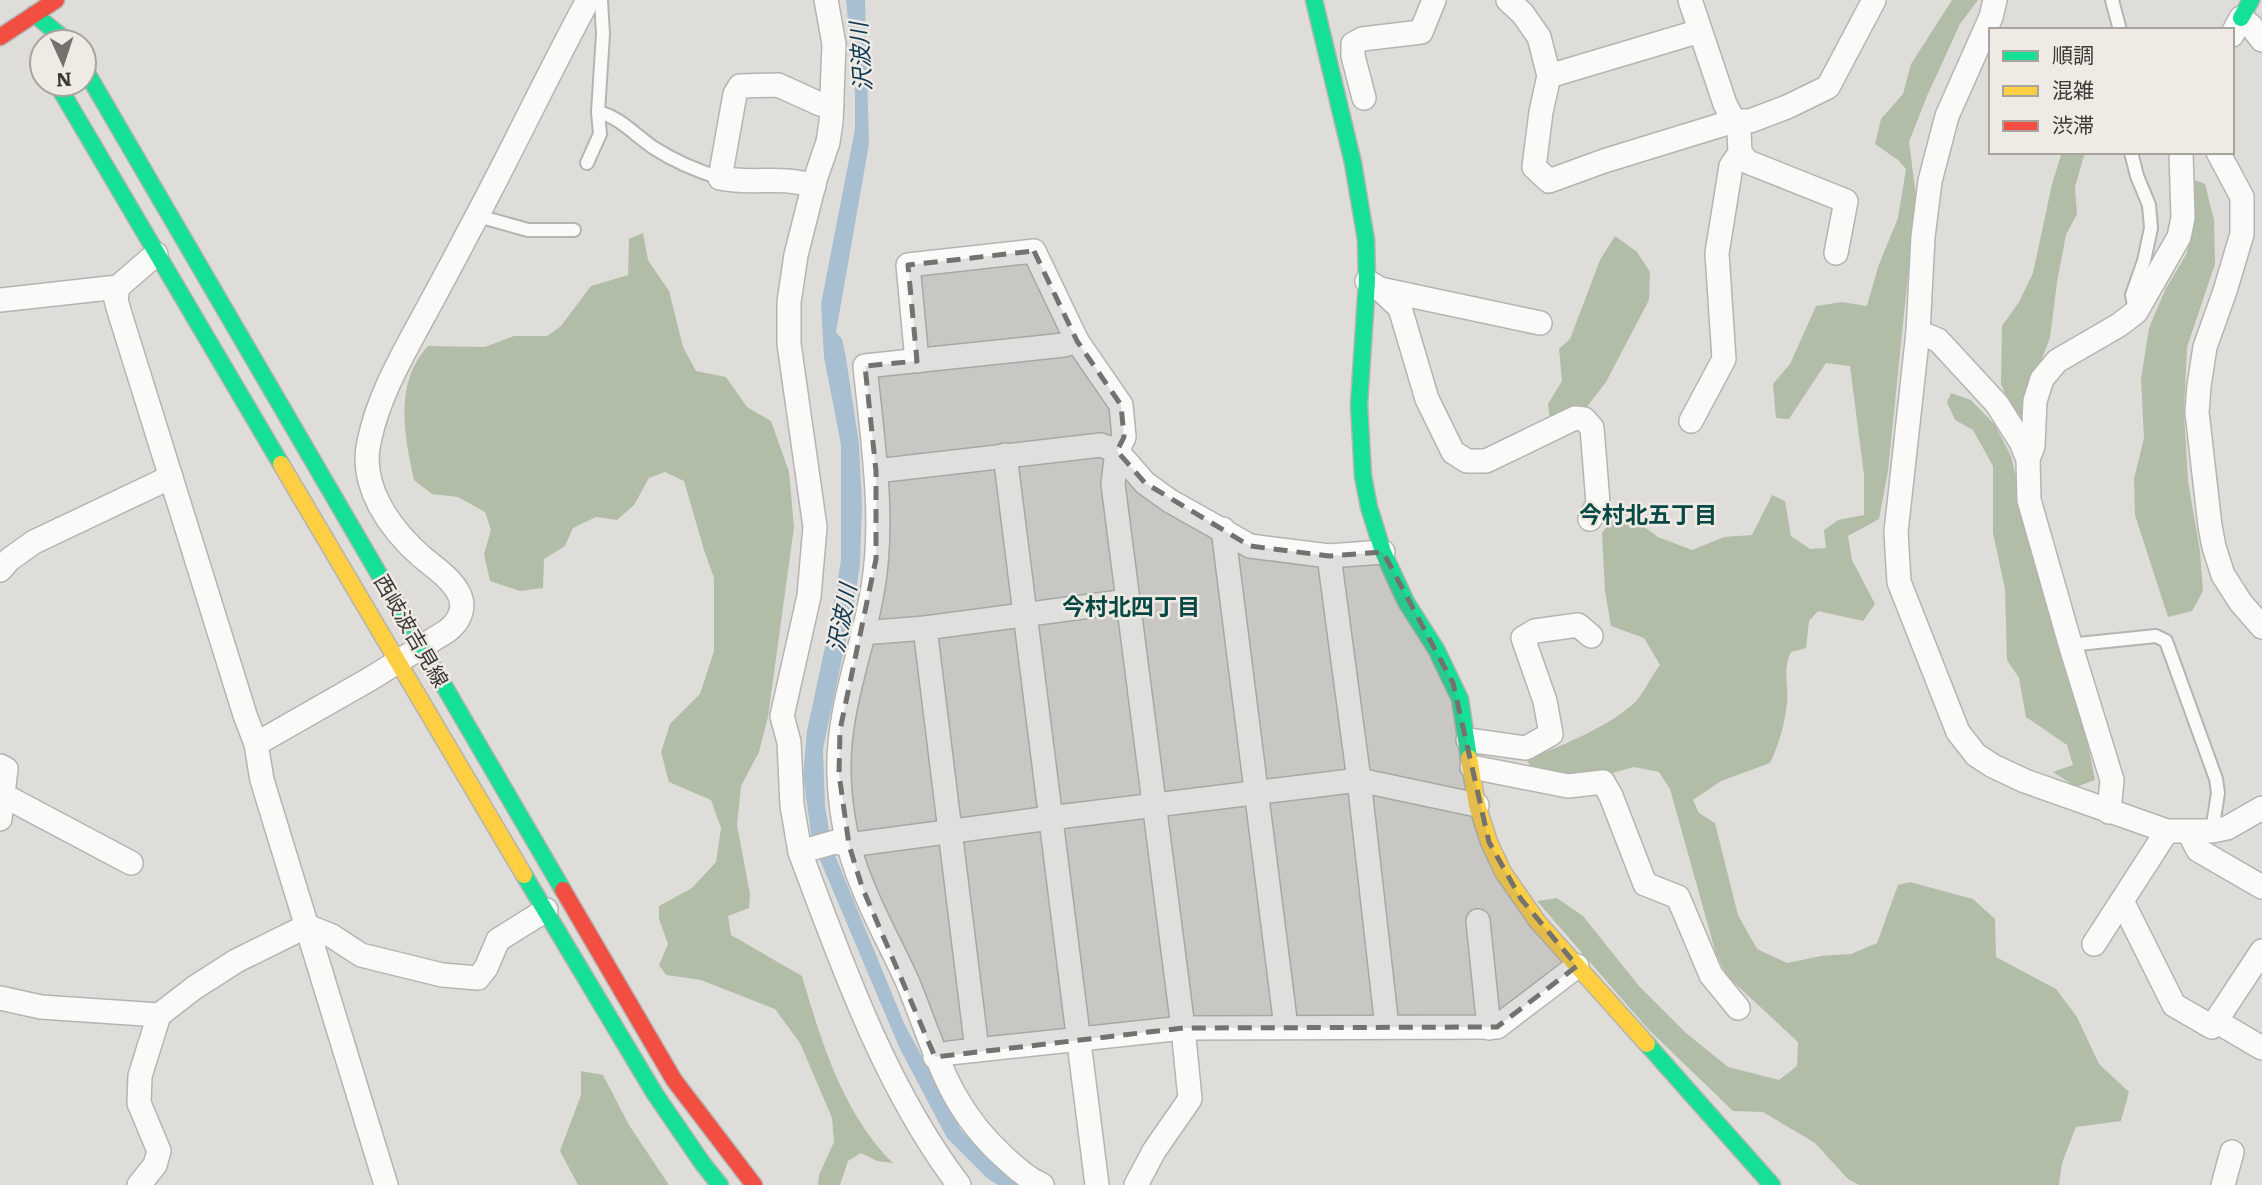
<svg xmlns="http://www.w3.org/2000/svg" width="2262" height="1185" font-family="Literata,'Noto Sans JP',serif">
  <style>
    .forest { fill: #b2bda8 }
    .water { fill: #a8bfd1 }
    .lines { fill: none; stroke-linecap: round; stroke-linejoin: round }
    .lane-casing { stroke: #b5b4b1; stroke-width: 16 }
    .street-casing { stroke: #b5b4b1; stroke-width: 26 }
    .fast-casing { stroke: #b5b4b1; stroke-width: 19 }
    .slow-casing { stroke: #b5b4b1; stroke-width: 19 }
    .jam-casing { stroke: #b5b4b1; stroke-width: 19 }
    .lane { stroke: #fafaf9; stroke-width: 12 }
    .street { stroke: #fafaf9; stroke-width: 23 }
    .fast { stroke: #16e098; stroke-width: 16 }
    .slow { stroke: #ffcf43; stroke-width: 16 }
    .jam { stroke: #f24e42; stroke-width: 16 }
    .marked { fill: #74726f; fill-opacity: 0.2; stroke: #74726f; stroke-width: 5; stroke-dasharray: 14 9; stroke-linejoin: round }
    .labels { text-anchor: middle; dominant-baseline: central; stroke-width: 5; stroke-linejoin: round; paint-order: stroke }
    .street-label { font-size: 21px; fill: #3b3936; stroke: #efebe4 }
    .water-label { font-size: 23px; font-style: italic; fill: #0d3854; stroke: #efebe4 }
    .neighbourhood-label { font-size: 23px; font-weight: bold; fill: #074844; stroke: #efebe4 }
  </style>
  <rect width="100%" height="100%" fill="#dfddda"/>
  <!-- forest -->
  <g class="forest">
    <path d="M1952 0H1978L1960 24 1927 96 1909 142 1916 196 1888 471 1879 519 1848 536 1852 560 1875 604 1863 621 1818 611 1809 621 1806 648 1791 652C1782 672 1789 683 1787 703 1785 723 1779 745 1770 763L1721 781 1693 800 1699 813 1715 823 1738 915 1757 949 1787 963 1821 956 1851 954 1877 943 1898 885 1910 882 1973 899 1995 919 1996 957 2056 989 2077 1017 2099 1064 2129 1092 2121 1121 2076 1127 2062 1163 2059 1185H1859L1848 1179 1815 1143 1763 1112 1733 1111 1648 1029 1537 901 1557 898 1583 916 1639 986 1686 1033 1728 1067 1779 1080 1797 1066 1798 1042 1727 976 1716 954 1670 789 1659 772 1634 767 1601 776 1581 777 1532 768 1526 759C1558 748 1607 727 1632 705 1644 695 1650 677 1660 665L1644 638 1611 626 1605 591 1602 533 1615 516 1635 520 1658 537 1692 550 1724 537 1752 535 1772 495 1785 501 1791 536 1810 549 1826 548 1824 530 1838 520 1864 515V475L1850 366 1826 363 1789 419 1776 418 1773 384 1790 364 1816 306 1842 302 1867 306 1878 267 1898 218 1906 169 1898 160 1875 144 1881 119 1903 94 1911 64Z"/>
    <polygon points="2062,152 2085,152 2075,187 2077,214 2066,235 2057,282 2050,338 2030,388 2027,417 2015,418 2001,384 2002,326 2019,302 2033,273 2052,184"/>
    <polygon points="2192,179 2205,184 2214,220 2215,264 2187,347 2184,412 2188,481 2200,551 2203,591 2192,611 2168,617 2135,515 2134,479 2144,438 2141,379 2149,328 2165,290 2187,253 2194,209"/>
    <path d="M643 233 648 260 669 291 683 347 696 371 726 377 747 407 771 421 789 472 794 527 768 717 759 752 741 786 737 825 750 894 749 908 728 916 731 935 802 976C821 1041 843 1114 893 1163L877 1161 861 1153 848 1161 840 1185H818L819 1175 834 1142 832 1118 800 1043 775 1009 701 980 666 975 659 965 668 944 659 919V906L692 888 716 862 721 828 711 800 669 782 661 752 670 724 700 694 714 651V578L704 550 684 481 665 472 649 478 634 505 617 520 596 517 573 528 565 546 544 559 543 588 520 591 490 581 484 554 491 530 485 512 458 497 432 494 414 480C404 435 394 383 428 346L485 347 514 336H547L561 326 591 286 628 275 629 239Z"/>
    <polygon points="1615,236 1637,252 1650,272 1649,300 1606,382 1586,408 1550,422 1548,404 1562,381 1559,349 1570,339 1600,260"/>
    <polygon points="1951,393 1971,400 1995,425 2011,456 2046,604 2075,680 2095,780 2076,787 2053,772 2073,765 2067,745 2026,717 2019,678 2007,660 2005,589 1993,533 1993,466 1973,430 1955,420 1947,402"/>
    <polygon points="581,1071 603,1075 629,1125 669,1185 578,1185 560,1151 581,1095"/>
  </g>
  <!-- water -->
  <polygon class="water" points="846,0 865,0 869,144 836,332 842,339 846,358 859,444 862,505 860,564 856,592 823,749 825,806 832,848 904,1023 961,1130 991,1161 1026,1185 998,1185 988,1179 947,1138 900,1049 812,841 803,775 807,731 832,614 841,560 841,445 824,357 821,304 855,129 855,93"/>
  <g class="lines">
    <!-- lane casing -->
    <g class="lane-casing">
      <g id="lane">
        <polyline points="2112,0 2120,30"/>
        <path d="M598 112C620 117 636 136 654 148 674 161 698 171 720 178"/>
        <polyline points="2131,152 2137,176 2149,205 2151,228 2144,261 2132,295 2135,310"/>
        <polyline points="587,163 600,134 598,112 603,34 601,0"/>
        <polyline points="478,216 528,230 574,230"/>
        <polyline points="2071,647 2078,644 2156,636 2166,641 2216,779 2218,793 2212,831"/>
      </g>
    </g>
    <!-- street casing -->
    <g class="street-casing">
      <g id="street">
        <polyline points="826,0 834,44 831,122 828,142 815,180 796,255 789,302 789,344 815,527 809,596 782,716 789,742 792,805 800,852 835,842 849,845 1050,818 1359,780 1477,805"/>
        <polyline points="1508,0 1523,14 1539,37 1549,76 1541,112 1534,167 1549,181 1604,161 1734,121 1750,121 1787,107 1828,87 1874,0"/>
        <polyline points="1690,0 1725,104 1739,131 1740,153 1731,166 1717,253 1724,359 1691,421"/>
        <polyline points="1995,0 1991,17 1947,116 1930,181 1923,237 1918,332 1896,532 1899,582 1958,732 1976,755 1993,766 2025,781 2167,831 2212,831 2227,828 2262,808"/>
        <polyline points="2232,35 2241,18 2251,26 2262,40"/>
        <polyline points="1549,76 1700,31"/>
        <polyline points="1364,98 1353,56 1353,44 1362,39 1421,32 1434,0"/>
        <polyline points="2218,152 2242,197 2242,234 2225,291 2205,347 2199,386 2197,412 2210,526 2214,547 2223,575 2241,603 2262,627"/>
        <polyline points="1740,153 1748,162 1846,201 1836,253"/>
        <path d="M814 186C779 175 753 185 720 178L735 94 740 86 778 85 820 104H832"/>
        <polyline points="1367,281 1380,289 1400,308 1427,399 1453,452 1467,461 1486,461 1575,418 1584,419 1592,428 1598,503 1590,519"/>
        <polyline points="118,287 116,300 120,314 245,715 256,744 262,780 386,1185"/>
        <polyline points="1380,289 1540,323"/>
        <polyline points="0,300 118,287 156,254"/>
        <polyline points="1918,332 1938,340 1997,404 2021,442 2028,459 2029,500 2071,647 2112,780 2109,812"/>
        <polyline points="917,361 908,265 1034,251 1077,341"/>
        <polyline points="1005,455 1097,1185"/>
        <polyline points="2028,459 2033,446 2035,401 2042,379 2057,361 2119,325 2136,312 2179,237 2183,218 2181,152"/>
        <polyline points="876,471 1101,445 1117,451 1113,484 1183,1028 1190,1099 1154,1151 1136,1185"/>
        <polyline points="1223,529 1286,1027"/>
        <polyline points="1329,556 1359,780 1387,1027"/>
        <polyline points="0,570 10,559 34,542 171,477"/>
        <polyline points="925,628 977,1050"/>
        <polyline points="863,631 875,632 925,628 1128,601"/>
        <polyline points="1468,740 1526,748 1551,734 1545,701 1523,638 1535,631 1578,625 1591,636"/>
        <path d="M256 744 370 679 447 631C459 622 466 608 459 594 452 579 434 567 422 557 390 529 359 486 369 442 377 402 397 365 416 330 434 297 452 264 469 231 510 155 547 76 588 0"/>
        <polyline points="0,766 6,769 0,819"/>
        <polyline points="1472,767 1568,786 1603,782 1611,796 1645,884 1678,897 1711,975 1738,1008"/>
        <polyline points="3,795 131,863"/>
        <polyline points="2189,832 2198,850 2262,887"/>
        <path d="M800 852C842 965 886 1089 959 1185"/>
        <polyline points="2122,901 2174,1005 2212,1027 2262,951"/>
        <polyline points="1478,921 1489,1028"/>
        <polyline points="2094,944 2167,831"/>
        <polyline points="0,998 41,1007 159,1015"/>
        <polyline points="2216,1021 2262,1048"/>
        <polyline points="935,1057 949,1053 1183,1028 1497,1027 1577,966"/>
        <polyline points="139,1185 155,1165 159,1151 139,1103 140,1076 159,1015 194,988 236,961 307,926 332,936 361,955 442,975 478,978 486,968 498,940 546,910"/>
        <path d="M1042 1185C1027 1178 1016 1168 1004 1157 946 1104 936 1051 908 983 894 951 876 920 863 887 848 852 840 812 839 774 837 708 863 651 873 587 885 517 872 436 865 366L1064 345 1077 341 1121 405 1124 437 1117 451 1145 483 1170 501 1250 546 1329 556 1383 552"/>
        <polyline points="2223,1185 2232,1152"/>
      </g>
    </g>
    <!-- fast casing -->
    <g class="fast-casing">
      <g id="fast">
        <polyline points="1314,0 1353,163 1366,240 1367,281 1359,405 1363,476 1369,507 1383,552 1406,602 1436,649 1460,699 1469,758"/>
        <polyline points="34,14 68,42"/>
        <polyline points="2241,18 2251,0"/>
        <polyline points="84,68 563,890"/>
        <polyline points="57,84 281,464"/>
        <polyline points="524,875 655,1094 703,1164 720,1185"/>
        <polyline points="1647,1044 1772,1185"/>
      </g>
    </g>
    <!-- slow casing -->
    <g class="slow-casing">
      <g id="slow">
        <polyline points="281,464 524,875"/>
        <polyline points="1469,758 1477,805 1489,842 1503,872 1537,921 1647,1044"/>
      </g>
    </g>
    <!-- jam casing -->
    <g class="jam-casing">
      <g id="jam">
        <polyline points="0,37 56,0"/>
        <polyline points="563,890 674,1080 754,1185"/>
      </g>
    </g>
    <!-- lane -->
    <use href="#lane" class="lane"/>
    <!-- street -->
    <use href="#street" class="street"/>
    <!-- fast -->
    <use href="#fast" class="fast"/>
    <!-- slow -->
    <use href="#slow" class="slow"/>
    <!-- jam -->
    <use href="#jam" class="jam"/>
  </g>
  <!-- marked area -->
  <path class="marked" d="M1034 251 1077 341 1121 405 1124 437 1117 451 1145 483 1250 546 1329 556 1383 552 1453 683 1489 842 1521 899 1577 966 1497 1027 1183 1028 935 1057 862 887 849 845 839 774 840 730 876 559V471L865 366 917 361 908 265Z"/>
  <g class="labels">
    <!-- street labels -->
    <g class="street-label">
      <text transform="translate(413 630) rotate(60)">西岐波吉見線</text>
    </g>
    <!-- water labels -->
    <g class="water-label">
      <text transform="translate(859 57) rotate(-94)">沢波川</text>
      <text transform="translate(840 618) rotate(-79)">沢波川</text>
    </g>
    <!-- neighbourhood labels -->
    <g class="neighbourhood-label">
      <text x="1648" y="513">今村北五丁目</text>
      <text x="1131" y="605">今村北四丁目</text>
    </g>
  </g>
  <!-- legend -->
  <rect x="1989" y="28" width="245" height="126" fill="#efebe4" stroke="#a7a49e" stroke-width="2"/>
  <rect x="2003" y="51" width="35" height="10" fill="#16e098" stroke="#a7a49e" stroke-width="2"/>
  <text x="2052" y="63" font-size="21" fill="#3b3936">順調</text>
  <rect x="2003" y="86" width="35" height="10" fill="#ffcf43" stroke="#a7a49e" stroke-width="2"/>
  <text x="2052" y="98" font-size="21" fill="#3b3936">混雑</text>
  <rect x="2003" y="121" width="35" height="10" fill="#f24e42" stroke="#a7a49e" stroke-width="2"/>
  <text x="2052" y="133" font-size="21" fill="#3b3936">渋滞</text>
  <!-- north arrow -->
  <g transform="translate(63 63) rotate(177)"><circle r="33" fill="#efebe4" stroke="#a7a49e" stroke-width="2"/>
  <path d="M0-5L12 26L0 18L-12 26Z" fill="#74726f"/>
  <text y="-10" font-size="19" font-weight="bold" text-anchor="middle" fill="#3b3936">N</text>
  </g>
</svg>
